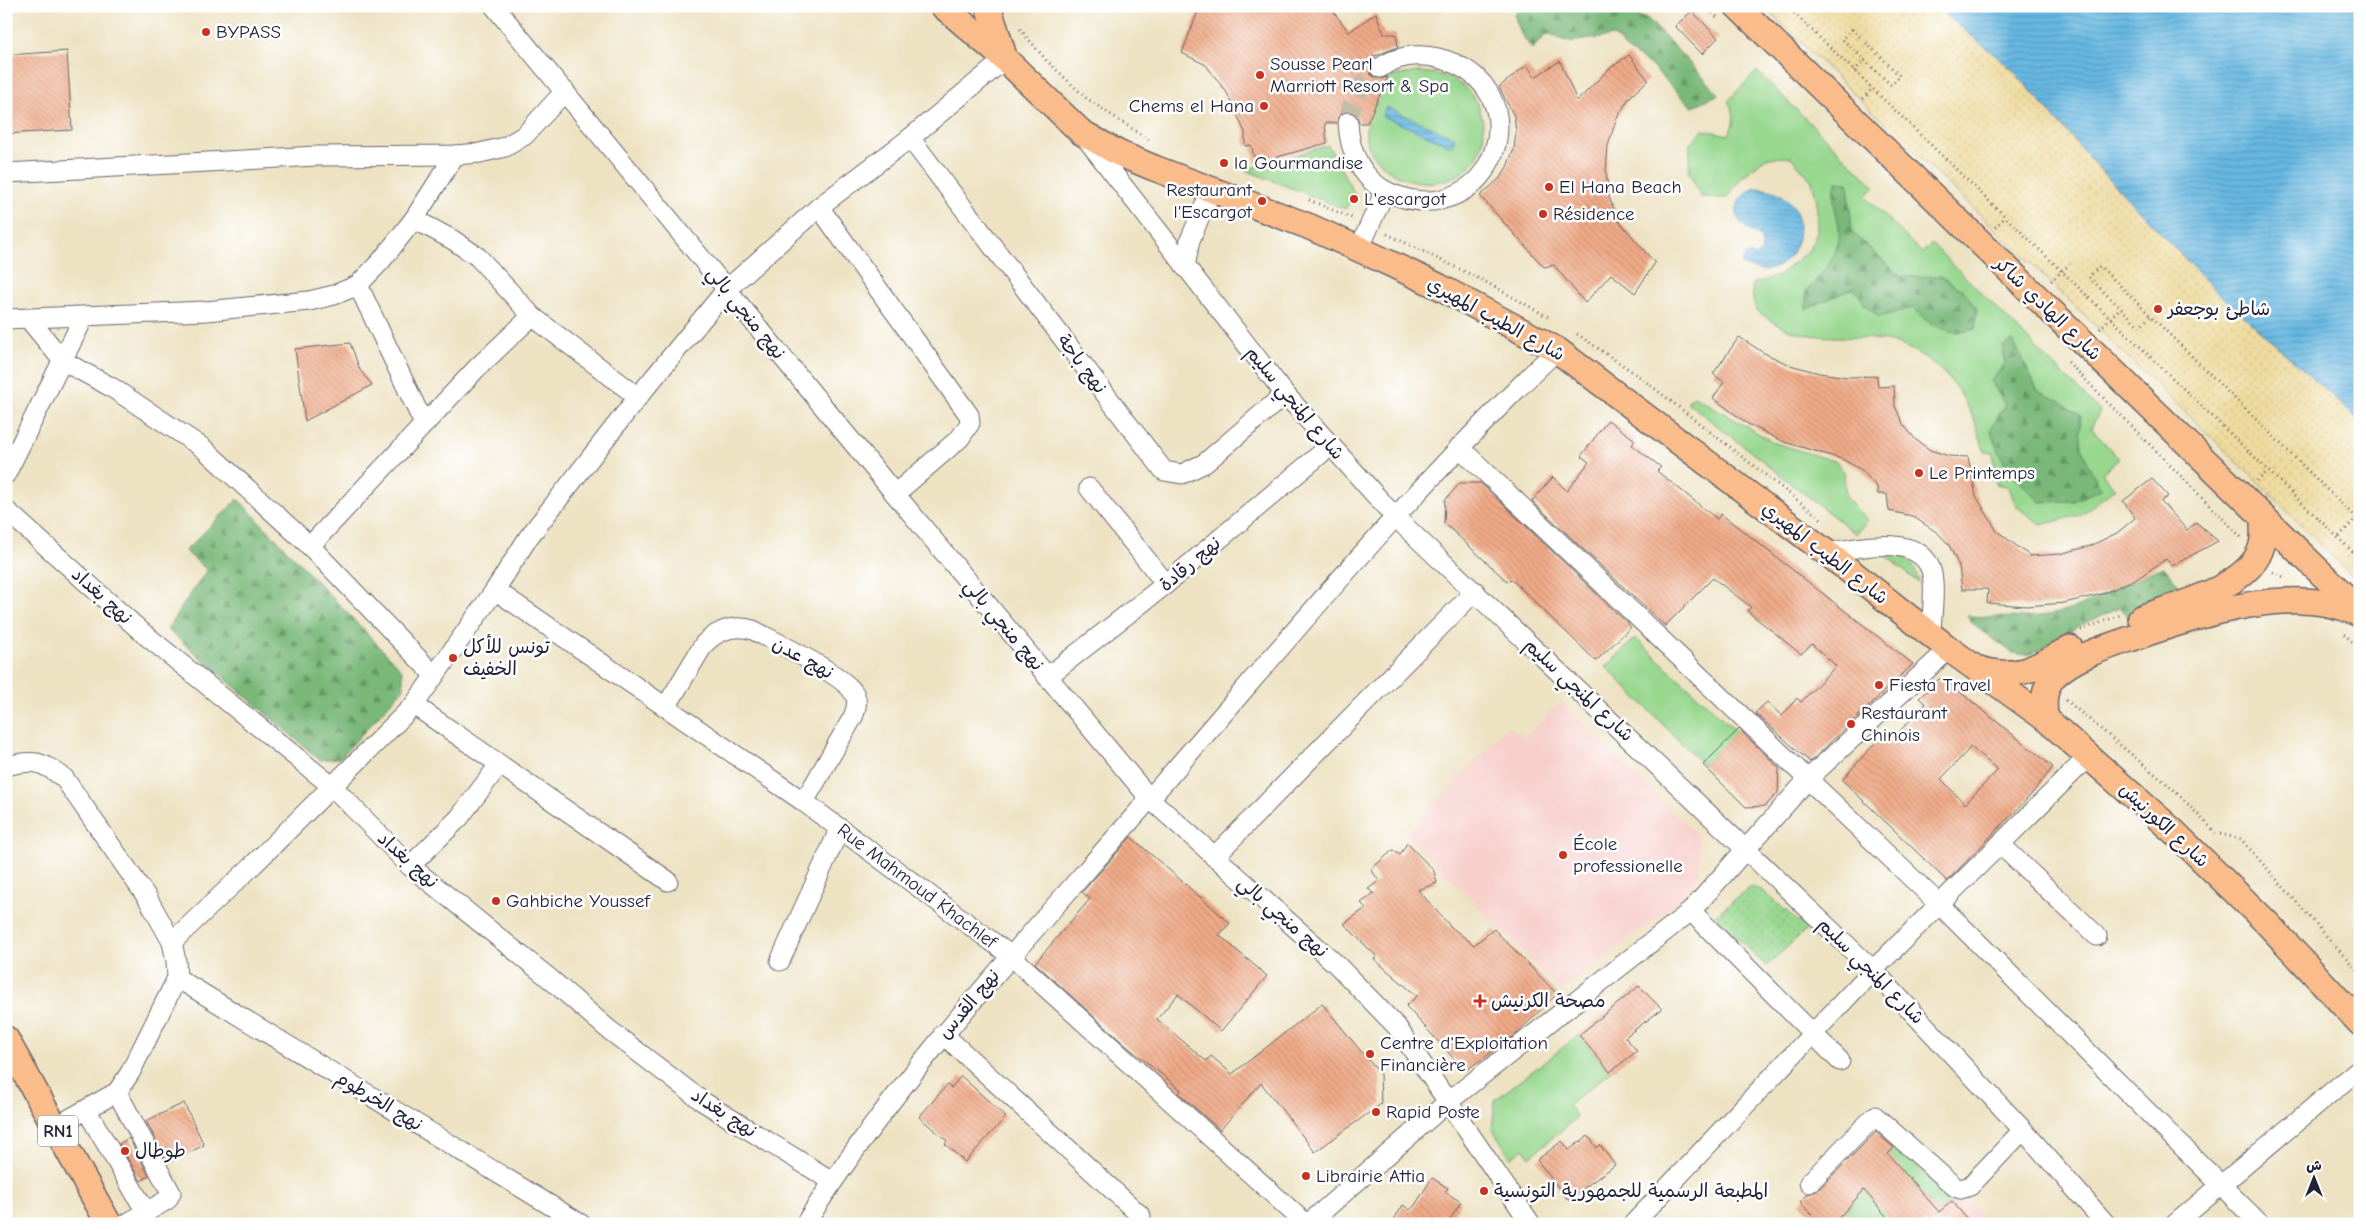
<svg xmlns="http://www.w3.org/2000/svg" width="2366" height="1230" font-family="'Comic Neue','Playpen Sans Arabic',sans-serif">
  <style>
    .built { fill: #f7d0cc }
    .green { fill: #97d78e; stroke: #5c7c64 }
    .forest { fill: url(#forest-firs); stroke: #4e6d5a }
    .sand { fill: url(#sand-dots); stroke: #887e6c }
    .park { fill: url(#park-dots); stroke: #5c7c64 }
    .water { fill: url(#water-rules); stroke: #446d8e }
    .building { fill: url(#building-back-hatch); fill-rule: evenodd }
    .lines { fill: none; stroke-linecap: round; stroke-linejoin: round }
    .minor-tunnel { stroke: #c4bca7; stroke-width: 19; stroke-dasharray: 19 9; stroke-linecap: butt }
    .minor-casing { stroke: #69656a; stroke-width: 21 }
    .major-casing { stroke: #69656a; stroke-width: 28 }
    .path { stroke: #69656a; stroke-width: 3; stroke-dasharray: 1 4; stroke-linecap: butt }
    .minor { stroke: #fff; stroke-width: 19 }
    .major { stroke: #f9bc8a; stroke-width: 25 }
    .poi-dot { fill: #c8321e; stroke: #fff; stroke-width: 2 }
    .labels { text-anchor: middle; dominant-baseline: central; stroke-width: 5; stroke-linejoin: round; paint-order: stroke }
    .shield { fill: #fff; stroke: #646476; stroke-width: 1 }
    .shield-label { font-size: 18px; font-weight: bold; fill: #22223b }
    .poi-label { font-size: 19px; fill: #22223b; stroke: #fff; text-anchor: start }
    .street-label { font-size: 19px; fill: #22223b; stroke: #fff }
  </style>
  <defs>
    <pattern id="forest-firs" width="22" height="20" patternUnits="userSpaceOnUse" patternTransform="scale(1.25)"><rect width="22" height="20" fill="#79b879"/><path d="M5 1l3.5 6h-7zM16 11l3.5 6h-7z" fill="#639564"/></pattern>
    <pattern id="sand-dots" width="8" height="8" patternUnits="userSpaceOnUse" patternTransform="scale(1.25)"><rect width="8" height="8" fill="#eeda9e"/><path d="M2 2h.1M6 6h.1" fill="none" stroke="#ccbb89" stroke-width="1.8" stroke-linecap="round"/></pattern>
    <pattern id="park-dots" width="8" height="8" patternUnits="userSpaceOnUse" patternTransform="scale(1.25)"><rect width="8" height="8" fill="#97d78e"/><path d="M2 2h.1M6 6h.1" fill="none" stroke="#82b87b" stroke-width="1.8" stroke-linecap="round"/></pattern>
    <pattern id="water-rules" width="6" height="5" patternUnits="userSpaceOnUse" patternTransform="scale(1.25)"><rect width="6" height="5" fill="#66b8e2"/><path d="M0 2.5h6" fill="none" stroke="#5495b8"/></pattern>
    <pattern id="building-back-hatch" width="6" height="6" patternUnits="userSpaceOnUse" patternTransform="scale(1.25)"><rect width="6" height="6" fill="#efaa87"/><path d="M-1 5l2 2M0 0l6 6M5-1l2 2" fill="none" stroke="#cd9275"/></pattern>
  </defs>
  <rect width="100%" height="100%" fill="#fff"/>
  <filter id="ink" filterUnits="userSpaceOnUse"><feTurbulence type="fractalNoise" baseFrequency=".02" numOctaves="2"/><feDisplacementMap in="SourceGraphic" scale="10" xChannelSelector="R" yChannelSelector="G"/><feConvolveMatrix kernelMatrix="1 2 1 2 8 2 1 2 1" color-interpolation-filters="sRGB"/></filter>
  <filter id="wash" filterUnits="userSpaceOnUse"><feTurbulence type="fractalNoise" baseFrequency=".0096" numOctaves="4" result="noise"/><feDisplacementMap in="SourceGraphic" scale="20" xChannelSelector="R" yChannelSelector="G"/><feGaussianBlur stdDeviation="1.12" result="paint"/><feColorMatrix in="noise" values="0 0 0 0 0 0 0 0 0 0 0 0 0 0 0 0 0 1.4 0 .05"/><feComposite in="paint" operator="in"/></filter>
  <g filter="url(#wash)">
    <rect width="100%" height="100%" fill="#ede2c2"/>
    <!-- built -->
    <g class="built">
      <polygon points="1561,702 1699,837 1700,873 1680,900 1561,990 1407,834 1508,726 1525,738"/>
      <polygon points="1952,1201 1968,1202 1991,1224 1909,1224 1936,1214"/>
    </g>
    <!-- green -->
    <g class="green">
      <path d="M1757 71 1875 187 1865 196 1922 253 1932 244 2100 411 2091 428 2119 459 2102 473 2115 489 2080 515 2041 525 2016 506 2009 487 1996 484 1993 452 1984 451C1973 404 1946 360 1897 344 1854 330 1807 347 1769 319 1765 316 1760 314 1757 310 1752 303 1753 292 1752 284L1778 276 1809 250 1817 232V201L1812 181 1791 157 1766 158 1742 177 1727 198 1701 197 1689 172 1690 143 1703 130 1729 135C1735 120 1736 115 1728 101Z"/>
      <path d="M1418 72C1444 73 1468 81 1479 108 1504 173 1425 206 1380 163 1373 156 1367 146 1366 137 1364 117 1380 94 1388 77Z"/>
      <polygon points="1328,145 1355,195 1345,209 1245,170"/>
      <polygon points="1694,396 1775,443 1837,462 1844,472 1846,498 1868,520 1856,534 1687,402"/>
      <path d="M1880 551C1904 554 1914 558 1919 583Z"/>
      <polygon points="1635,638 1737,732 1703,765 1606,667"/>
      <polygon points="1579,1035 1610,1072 1568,1105 1577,1117 1530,1157 1523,1148 1511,1158 1492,1128 1495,1100"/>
      <path d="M1895 1145 1952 1201C1916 1230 1888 1224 1844 1224L1840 1218 1864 1190 1861 1187Z"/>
    </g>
    <!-- forest -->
    <g class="forest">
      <polygon points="1522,6 1604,6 1648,19 1719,94 1692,107 1649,64 1625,48 1614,36 1569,42 1547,34 1532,49 1521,34 1514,14"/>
      <path d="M1837 182H1848L1852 232 1901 277 1940 276 1963 290 1977 309 1975 329C1949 338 1930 325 1912 308L1879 317 1866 306 1854 288 1806 309V291C1820 276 1835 260 1839 239 1842 218 1828 204 1837 182Z"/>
      <path d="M2013 341 2038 391 2060 401 2081 416C2078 449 2086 460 2101 489L2074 501 2040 502 2007 469 1990 430 2005 405 1991 381 2006 362 2002 347Z"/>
      <polygon points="238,499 402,670 404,688 340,758 320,760 167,629 207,570 185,551"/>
      <path d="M2164 567 2181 588 2127 616 2119 608 2079 626 2038 651 2026 655 2013 653 1972 624 1967 616C2001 617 2034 620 2066 611 2098 602 2131 578 2164 567Z"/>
    </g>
    <!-- sand -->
    <polygon class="sand" points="1763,6 1935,6 2012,69 2100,170 2215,290 2360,421 2360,584 2257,481"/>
    <!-- park -->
    <polygon class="park" points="1751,887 1762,890 1807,929 1766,966 1715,915"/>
    <!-- water -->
    <g class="water">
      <polygon points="1935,6 2360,6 2360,421 2215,290 2100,170 2012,69"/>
      <polygon points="1386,107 1455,138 1451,146 1382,116"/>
      <path d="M1756 188C1829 191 1799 296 1741 264L1746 254 1756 256 1761 252C1762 247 1763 241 1759 237 1755 232 1747 230 1743 225 1729 211 1740 193 1756 188Z"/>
    </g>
    <g id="blocks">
      <!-- building -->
      <g class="building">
        <polygon points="1200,6 1253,10 1281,6 1329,6 1349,32 1376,13 1384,34 1396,34 1398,47 1370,58 1372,60 1369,68 1371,75 1380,79 1388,77 1367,123 1359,123 1357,115 1347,111 1338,117 1337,123 1325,123 1327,143 1256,163 1251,145 1245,146 1245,132 1227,93 1206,65 1182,53"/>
        <polygon points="1692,11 1718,38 1702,54 1675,26"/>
        <polygon points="67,51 72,130 6,134 6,55"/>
        <polygon points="1629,55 1648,80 1629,98 1616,120 1608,146 1606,172 1609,197 1618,220 1655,263 1635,293 1611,274 1585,303 1554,265 1544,267 1480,196 1500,178 1507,167 1514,149 1516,132 1514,116 1499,87 1527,65 1535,77 1560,61 1577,101 1609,69"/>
        <polygon points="1739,337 1764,353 1790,365 1819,373 1848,377 1877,376 1878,387 1894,386 1895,406 1903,424 1915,439 1930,450 1949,456 1968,457 1976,496 1997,531 2030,556 2060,554 2090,546 2117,533 2135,518 2123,501 2152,479 2168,496 2161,501 2187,530 2196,522 2218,541 2172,566 2166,559 2138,578 2102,594 2064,603 2026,606 1987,603 1988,589 1962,589 1959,566 1949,545 1938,533 1912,516 1889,511 1887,494 1878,494 1877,487 1862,470 1842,459 1784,442 1748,424 1713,398 1724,382 1713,374"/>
        <polygon points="350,343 360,370 372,385 305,421 295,349"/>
        <polygon points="1608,420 1635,440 1632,445 1661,467 1657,471 1717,519 1721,514 1913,664 1810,762 1755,713 1767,702 1782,716 1797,698 1801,702 1836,666 1812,644 1801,654 1747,611 1751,607 1713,578 1665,626 1532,501 1553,477 1567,491 1589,462 1581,456"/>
        <polygon points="1460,483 1481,483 1631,627 1596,661 1511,579 1508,582 1444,523 1445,500"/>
        <path d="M1939 679H1944L2053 767 2030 796 1947 881 1842 780 1883 734 1890 741 1926 704 1919 698ZM1971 747 1998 770 1965 804 1941 779Z"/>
        <polygon points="1739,729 1779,768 1778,793 1765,806 1746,807 1703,765"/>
        <polygon points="1131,837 1230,923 1219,935 1267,976 1221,1031 1178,994 1157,1019 1206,1061 1211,1056 1232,1074 1322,1004 1380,1074 1381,1104 1315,1152 1261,1083 1220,1130 1179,1093 1181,1090 1124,1044 1035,963 1090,899 1082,892"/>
        <polygon points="1407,843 1434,871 1437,883 1418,890 1450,926 1474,945 1494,929 1557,994 1513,1037 1465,1071 1406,1006 1417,996 1374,959 1377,957 1344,924 1366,908 1361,903 1374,893 1368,889 1379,881 1371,869 1393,850 1400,855"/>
        <polygon points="1639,986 1662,1009 1625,1037 1637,1051 1610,1072 1579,1035"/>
        <polygon points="961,1076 1006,1117 965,1162 945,1144 947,1141 919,1117 947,1085 951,1088"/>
        <polygon points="184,1103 204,1145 168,1163 146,1121"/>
        <polygon points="1876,1132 1894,1148 1888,1154 1939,1212 1952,1201 1971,1224 1893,1224 1864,1190 1833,1224 1820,1224 1800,1202 1808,1194 1817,1191"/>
        <polygon points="1588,1136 1597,1148 1600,1145 1615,1165 1568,1200 1537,1160 1562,1141 1569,1150"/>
        <polygon points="129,1138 149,1176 141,1181 119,1144"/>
        <polygon points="1432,1178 1448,1188 1445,1192 1461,1202 1447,1224 1391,1224 1403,1205 1410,1210 1415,1205"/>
      </g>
    </g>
  </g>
  <g filter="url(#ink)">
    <use href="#blocks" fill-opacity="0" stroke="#69656a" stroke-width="1"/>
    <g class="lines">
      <!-- minor-tunnel -->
      <path class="minor-tunnel" d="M1348 122C1351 99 1362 83 1380 68"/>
      <!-- minor casing -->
      <g class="minor-casing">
        <g id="minor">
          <polyline points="494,6 895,494 1150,799 1336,964 1397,1027 1531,1224"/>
          <path d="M1348 122C1349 151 1362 181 1390 193 1493 237 1547 86 1438 58 1419 53 1395 56 1380 68"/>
          <polyline points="1085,137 1285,394 1394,516 1873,970 2023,1130 2106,1224"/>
          <polyline points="910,138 1164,471 1182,474 1205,463 1285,394"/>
          <polyline points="6,173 316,156 455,155 480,153 505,147 525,135 565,91"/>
          <polyline points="819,207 969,415 970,423 960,438 895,494"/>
          <polyline points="414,219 453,240 478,257 532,316 638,397"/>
          <polyline points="1359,249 1385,191"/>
          <polyline points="1185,267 1190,240 1211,190"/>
          <polyline points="358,285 424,424"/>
          <polyline points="28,318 63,361 111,387 203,448 310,546 434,675"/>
          <polyline points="6,319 206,311 309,301 334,295 358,285 381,261 414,219 455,155"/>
          <polyline points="1459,447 1939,904 2260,1224"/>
          <polyline points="6,474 84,317"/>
          <polyline points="1089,488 1166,584"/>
          <polyline points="6,510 143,633 333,787 410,866 549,978 608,1029 702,1101 832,1181"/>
          <polyline points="310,546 476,369 532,316"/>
          <path d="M1827 553C1856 548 1923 531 1932 574 1936 593 1931 615 1931 635"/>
          <polyline points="495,590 804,802 1010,955 1306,1224"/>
          <polyline points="1047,677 1166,584 1330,446"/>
          <polyline points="414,705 668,881"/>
          <path d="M666 707 704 644C718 630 734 624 753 630 775 642 846 675 855 695 858 702 856 710 853 717L804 802"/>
          <path d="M6 766C35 759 41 761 64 778L148 899 172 942"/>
          <polyline points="2000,844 2097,936"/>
          <polyline points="1214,857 1475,591"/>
          <polyline points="410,866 459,818 499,765"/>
          <polyline points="1691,911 1840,1061"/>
          <polyline points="780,961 840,828"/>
          <polyline points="177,978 581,1224"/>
          <polyline points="943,1034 1141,1216"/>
          <polyline points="117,1092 171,1193 167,1200 126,1224"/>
          <polyline points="87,1111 146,1212"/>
          <polyline points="55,1127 117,1092 130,1073 177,978 176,961 172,942 252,866 414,705 495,590 528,538 638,397 726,290 819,207 910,138 1005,59"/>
          <polyline points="1809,1183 1875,1116 1955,1187 1961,1189 1970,1186 2023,1130"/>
          <path d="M805 1224C904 1068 1031 935 1152 796 1284 645 1411 489 1557 350"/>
          <polyline points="1308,1224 1449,1101 1691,911 1809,778 1949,649"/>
          <polyline points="1633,1224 1873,970 2089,756"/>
          <polyline points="2175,1224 2360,1068"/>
        </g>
      </g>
      <!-- major casing -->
      <g class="major-casing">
        <g id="major">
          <polyline points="943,6 1005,59 1081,132 1118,153 1154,168 1308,226 1359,249 1438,286 1557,350 1827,553 1949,649 2046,719 2173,831 2267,923 2360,1023"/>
          <polyline points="988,6 1004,56"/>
          <polyline points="1737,6 2360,611"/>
          <path d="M2141 618C2176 605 2252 587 2262 545 2264 537 2263 526 2263 518"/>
          <path d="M1979 669C2018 681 2037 667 2070 648"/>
          <path d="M2046 719C2043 705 2043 688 2054 676 2075 656 2109 646 2136 637 2201 615 2291 583 2357 613"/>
          <polyline points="6,1039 109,1224"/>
        </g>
      </g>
      <!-- path -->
      <g class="path">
        <polyline points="1705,6 1718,18"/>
        <polyline points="1787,6 2360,559"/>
        <polyline points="1020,29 1046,60 1086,98 1149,140"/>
        <polygon points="1852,29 1900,76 1891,85 1842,39"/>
        <polyline points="1854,71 1865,60"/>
        <polyline points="1863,99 1873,88"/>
        <polyline points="1309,200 1352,218"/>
        <polyline points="1995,227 2005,217"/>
        <polyline points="1387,234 1484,281 1550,318"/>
        <polyline points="2051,281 2070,264"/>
        <polyline points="2150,316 2140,327 2089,277 2100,266 2356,518 2338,538"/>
        <polyline points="2100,329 2120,308"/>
        <polyline points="1577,334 1640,377 1823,520"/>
        <polyline points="2068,362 2241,537"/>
        <polyline points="2257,481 2268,471"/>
        <polyline points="2273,572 2286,578"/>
        <polyline points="2081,630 2120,615"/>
        <polyline points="2344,634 2360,649"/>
        <polyline points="2066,700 2174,790 2216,833 2241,839 2360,974"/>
      </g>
      <!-- minor -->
      <use href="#minor" class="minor"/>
      <!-- major -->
      <use href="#major" class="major"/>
    </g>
  </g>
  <!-- markers -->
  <g class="poi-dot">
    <circle cx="206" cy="32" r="5"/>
    <circle cx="1260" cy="75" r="5"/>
    <circle cx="1264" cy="106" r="5"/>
    <circle cx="1224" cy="163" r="5"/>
    <circle cx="1549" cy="187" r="5"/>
    <circle cx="1354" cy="199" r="5"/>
    <circle cx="1262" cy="201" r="5"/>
    <circle cx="1543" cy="214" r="5"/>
    <circle cx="2158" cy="309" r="5"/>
    <circle cx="1919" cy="473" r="5"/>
    <circle cx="453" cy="658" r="5"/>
    <circle cx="1879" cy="685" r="5"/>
    <circle cx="1851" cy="724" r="5"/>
    <circle cx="1563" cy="855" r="5"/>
    <circle cx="496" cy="901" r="5"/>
    <path d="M1477.5 993.5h5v5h5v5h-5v5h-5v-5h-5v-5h5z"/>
    <circle cx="1370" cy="1054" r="5"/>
    <circle cx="1376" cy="1112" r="5"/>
    <circle cx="125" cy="1151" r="5"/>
    <circle cx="1306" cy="1176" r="5"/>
    <circle cx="1484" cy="1191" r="5"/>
  </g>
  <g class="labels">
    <!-- shield labels -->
    <rect class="shield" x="38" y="1115.5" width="40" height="31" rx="4"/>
    <g class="shield-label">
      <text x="58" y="1131">RN1</text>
    </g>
    <!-- poi labels -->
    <g class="poi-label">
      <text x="216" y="32">BYPASS</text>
      <text x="1270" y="64">Sousse Pearl<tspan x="1270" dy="22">Marriott Resort &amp; Spa</tspan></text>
      <text x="1254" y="106" text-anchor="end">Chems el Hana</text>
      <text x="1234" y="163">la Gourmandise</text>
      <text x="1559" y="187">El Hana Beach</text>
      <text x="1252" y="190" text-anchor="end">Restaurant<tspan x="1252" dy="22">l'Escargot</tspan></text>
      <text x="1364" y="199">L'escargot</text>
      <text x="1553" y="214">Résidence</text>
      <text x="2168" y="309">شاطئ بوجعفر</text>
      <text x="1929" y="473">Le Printemps</text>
      <text x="463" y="647">تونس للأكل<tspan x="463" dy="22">الخفيف</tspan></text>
      <text x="1889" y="685">Fiesta Travel</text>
      <text x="1861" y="713">Restaurant<tspan x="1861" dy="22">Chinois</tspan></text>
      <text x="1573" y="844">École<tspan x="1573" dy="22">professionelle</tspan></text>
      <text x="506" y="901">Gahbiche Youssef</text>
      <text x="1491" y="1001">مصحة الكرنيش</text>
      <text x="1380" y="1043">Centre d'Exploitation<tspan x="1380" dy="22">Financière</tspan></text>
      <text x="1386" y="1112">Rapid Poste</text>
      <text x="135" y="1151">طوطال</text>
      <text x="1316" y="1176">Librairie Attia</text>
      <text x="1494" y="1191">المطبعة الرسمية للجمهورية التونسية</text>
    </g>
    <!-- street labels -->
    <g class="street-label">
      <text transform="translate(2048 309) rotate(44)">شارع الهادي شاكر</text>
      <text transform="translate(746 313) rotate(51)">نهج منجي بالي</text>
      <text transform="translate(1496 319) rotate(29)">شارع الطيب المهيري</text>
      <text transform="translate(1082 364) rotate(53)">نهج باجة</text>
      <text transform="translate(1295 403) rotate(50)">شارع المنجي سليم</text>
      <text transform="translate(1825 553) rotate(38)">شارع الطيب المهيري</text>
      <text transform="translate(1190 564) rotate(-40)">نهج رقادة</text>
      <text transform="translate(102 596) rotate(42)">نهج بغداد</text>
      <text transform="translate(1004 625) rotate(50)">نهج منجي بالي</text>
      <text transform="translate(803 658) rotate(29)">نهج عدن</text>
      <text transform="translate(1579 690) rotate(43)">شارع المنجي سليم</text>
      <text transform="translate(2164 825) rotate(43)">شارع الكورنيش</text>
      <text transform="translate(408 860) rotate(42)">نهج بغداد</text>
      <text transform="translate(917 886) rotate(37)">Rue Mahmoud Khachlef</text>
      <text transform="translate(1283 917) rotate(41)">نهج منجي بالي</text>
      <text transform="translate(1871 971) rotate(45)">شارع المنجي سليم</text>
      <text transform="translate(969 1004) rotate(-50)">نهج القدس</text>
      <text transform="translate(379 1101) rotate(31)">نهج الخرطوم</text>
      <text transform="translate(724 1113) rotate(33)">نهج بغداد</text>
    </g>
  </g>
  <!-- margin -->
  <rect width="2366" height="1230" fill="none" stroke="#fff" stroke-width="25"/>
  <!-- north arrow -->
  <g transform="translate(2314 1178)" stroke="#ffffff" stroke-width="4" paint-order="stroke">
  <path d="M0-4L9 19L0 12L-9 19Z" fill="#22223b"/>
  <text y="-8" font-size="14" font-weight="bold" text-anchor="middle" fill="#22223b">ش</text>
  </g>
</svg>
